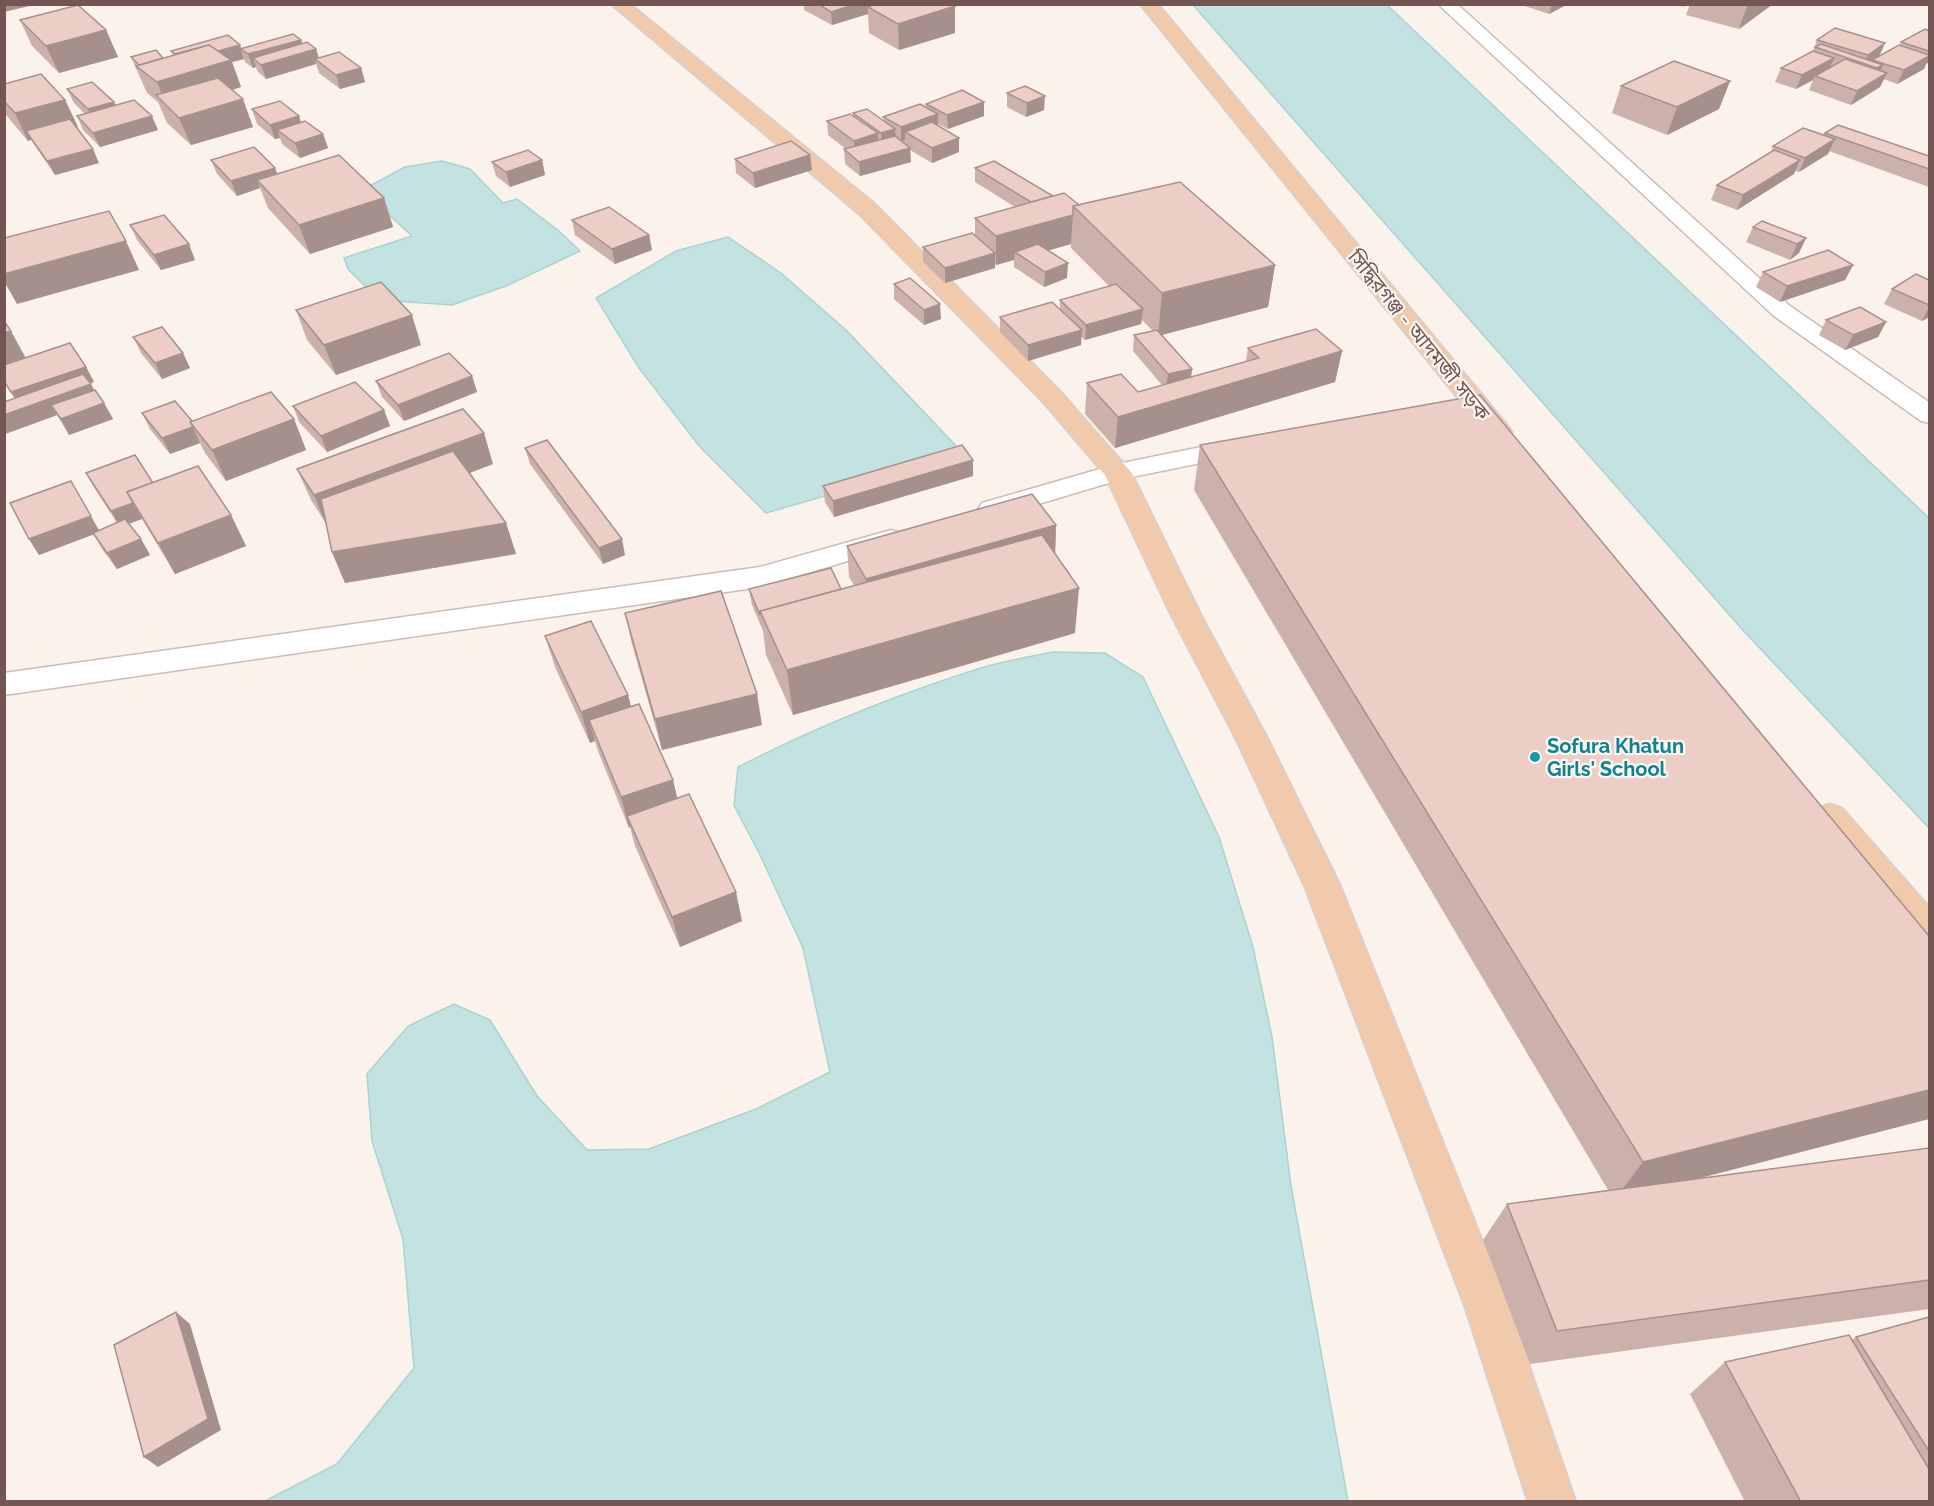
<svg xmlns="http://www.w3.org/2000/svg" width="1934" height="1506" font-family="Raleway,'Noto Sans Bengali',sans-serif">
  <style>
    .water { fill: #c2e3e1; stroke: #a9d3d1; stroke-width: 1.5 }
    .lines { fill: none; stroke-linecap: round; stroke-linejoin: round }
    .minor-casing { stroke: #cebbb5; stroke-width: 3 }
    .major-casing { stroke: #d8d0ce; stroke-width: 3 }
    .minor { fill: #fff; fill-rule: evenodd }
    .major { fill: #f1caac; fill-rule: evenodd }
    .wall { fill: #ccb1aa }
    .shaded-wall { fill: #a6908b }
    .building { fill: #edcec6; stroke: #a6908b; stroke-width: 1.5 }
    .culture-dot { fill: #0f9aa8; stroke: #fdf6f2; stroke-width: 2 }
    .labels { text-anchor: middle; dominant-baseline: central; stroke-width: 4.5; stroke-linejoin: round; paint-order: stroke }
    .street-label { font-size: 20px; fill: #735651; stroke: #fdf6f2 }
    .culture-label { font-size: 20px; font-weight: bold; fill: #0d838f; stroke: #fdf6f2; text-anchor: start }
  </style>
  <rect width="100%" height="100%" fill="#fbf2ec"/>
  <!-- water -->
  <g class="water">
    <polygon points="1193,5 1387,5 1929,518 1929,828 1740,627"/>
    <polygon points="442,161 470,169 503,203 517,199 559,231 580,251 506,286 452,305 379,300 348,269 344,258 412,236 362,190 405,167"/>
    <polygon points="728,237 781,273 847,331 960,450 880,480 766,513 700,447 639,368 596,298 676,251"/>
    <path d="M1053 652 1105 653 1143 677 1219 837 1253 947 1272 1037 1291 1186 1348 1501H265L337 1464 414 1368 403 1239 372 1141 367 1074 408 1026 454 1004 490 1020 537 1096 587 1150 649 1149 756 1109 830 1072 803 948 761 857 734 805 738 767C816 727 898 694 981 668 1004 661 1029 657 1053 652Z"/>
  </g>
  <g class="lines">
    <!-- minor casing -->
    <g class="minor-casing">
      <g id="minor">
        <polygon points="1438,4 1457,4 1790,306 1930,403 1930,423 1921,421 1774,316"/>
        <polygon points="1241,439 1250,441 1254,447 1250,453 1122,479 992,518 982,515 978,509 982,503 1117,464"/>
        <polygon points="891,530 901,533 905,539 901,545 761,587 4,695 4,673 760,567"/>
      </g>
    </g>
    <!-- major casing -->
    <g class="major-casing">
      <g id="major">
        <polygon points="611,4 630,4 875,204 1061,392 1131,472 1202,617 1267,737 1340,885 1509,1307 1576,1502 1528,1502 1465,1307 1304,885 1235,737 1172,617 1105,475 1043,402 859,214"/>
        <polygon points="1140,4 1158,4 1508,426 1512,432 1508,438 1499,440 1490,438"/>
        <polygon points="1830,804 1842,808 1930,908 1930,949 1917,945 1818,826 1813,817 1818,808"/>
      </g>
    </g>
    <!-- minor -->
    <use href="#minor" class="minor"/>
    <!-- major -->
    <use href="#major" class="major"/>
  </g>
  <!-- wall -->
  <g class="wall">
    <polygon points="804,4 951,4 955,33 899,50 869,33 868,14 832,25 804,10"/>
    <polygon points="1519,4 1568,4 1549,14"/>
    <polygon points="1673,4 1687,4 1684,7"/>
    <polygon points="1690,4 1773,4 1739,29 1686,15"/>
    <polygon points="20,20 106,30 118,57 59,73 32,46"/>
    <polygon points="1929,31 1929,62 1926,64 1924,69 1897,84 1884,79 1880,87 1851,105 1809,90 1813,80 1796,89 1775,82 1781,68 1813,51 1817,40 1880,56 1900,45 1901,42"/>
    <polygon points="301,40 302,44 316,49 319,58 361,68 365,82 340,89 319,73 316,64 266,79 258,72 256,67 253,68 245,62 244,59 232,62 241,87 232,90 253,127 191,145 167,123 158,102 147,93 131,57 163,58 173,55 171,51 241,48"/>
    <polygon points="1730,81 1719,109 1667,135 1612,113 1621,86"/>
    <polygon points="4,84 65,100 78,127 77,128 99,163 55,175 31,140 28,141 6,115 4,112"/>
    <polygon points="67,89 114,102 115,105 158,130 100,147 83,130 77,116 85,114 74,103"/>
    <polygon points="1007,93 1044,110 1026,117 1007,107"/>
    <polygon points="984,102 984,116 948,129 938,124 938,126 959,152 932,163 910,150 911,162 860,176 845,164 844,149 846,149 828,135 827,121 853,116 853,113 884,121 883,117 926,108 926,104"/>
    <polygon points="252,109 299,116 301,122 323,134 328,148 300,158 282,144 280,138 275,139 257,124"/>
    <polygon points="1825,133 1929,156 1929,187 1829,151 1828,154 1799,172 1795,171 1794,174 1737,210 1711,200 1717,185 1771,152 1773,146 1824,135"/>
    <polygon points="810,155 812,170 755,188 736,173 735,159"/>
    <polygon points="211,160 275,168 277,174 384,198 393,227 310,254 268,208 260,188 237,196 217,174"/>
    <polygon points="542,160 545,175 510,187 496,176 492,162"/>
    <polygon points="975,168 1079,205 1275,265 1268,307 1161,335 1192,369 1191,377 1246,361 1248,348 1342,351 1335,382 1115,448 1085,414 1087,383 1138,392 1162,385 1133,351 1134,335 1153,331 1142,320 1141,324 1085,340 1081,337 1081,345 1028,361 1000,332 1000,317 1060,309 1060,300 1109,286 1071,248 1071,244 1048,250 1067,278 1044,287 1014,267 1014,260 996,265 995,264 995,268 945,283 923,262 923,247 975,236 975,218 1015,207 975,182"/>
    <polygon points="572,220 649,235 652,250 615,264 575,235"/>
    <polygon points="130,225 195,260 161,270 137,240"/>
    <polygon points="1753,227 1806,238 1799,253 1790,260 1746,242"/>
    <polygon points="1853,265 1845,280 1780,302 1756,287 1763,272"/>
    <polygon points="1929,280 1929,317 1922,321 1884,304 1892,289"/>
    <polygon points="894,284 941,319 924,325 894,299"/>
    <polygon points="296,310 421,345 336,375 307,340"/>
    <polygon points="1826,320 1886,322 1878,337 1845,350 1819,335"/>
    <polygon points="133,337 183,353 190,368 162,379 141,353"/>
    <polygon points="26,358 86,367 94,382 90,383 94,390 104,403 113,419 69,435 57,415 5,434 4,402 15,399 4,382"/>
    <polygon points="472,376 477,392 404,421 382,397 376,381"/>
    <polygon points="293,406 384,410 390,426 327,452 299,422"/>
    <polygon points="142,413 192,421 294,419 306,450 226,481 205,453 200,443 170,454 150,429"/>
    <polygon points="1200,445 1929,936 1929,1119 1697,1179 1929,1148 1929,1309 1530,1364 1483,1240 1507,1204 1608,1190 1194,490"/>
    <polygon points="525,448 625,555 603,564 530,464"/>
    <polygon points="493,464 470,473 506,523 516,554 345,583 332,552 327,525 311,500 297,469"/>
    <polygon points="86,473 153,483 231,515 246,546 175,574 142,519 129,524 141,539 150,555 117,569 102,549 94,534 39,555 29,539 99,530 117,523 95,489"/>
    <polygon points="973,476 834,517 825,502 823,486"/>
    <polygon points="1056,525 1055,554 1075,633 793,715 766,655 763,631 752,605 749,589 841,589 854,585 849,577 847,546"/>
    <polygon points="625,613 762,725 662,750 632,644"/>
    <polygon points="545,636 628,695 631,707 673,780 677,798 742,921 680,947 635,846 630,827 629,828 598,751 595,741 590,743 555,667"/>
    <polygon points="1929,1317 1929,1502 1745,1502 1690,1394 1725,1362 1852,1340 1856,1337"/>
  </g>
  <!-- shaded-wall -->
  <g class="shaded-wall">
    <polygon points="4,4 38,4 4,12"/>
    <polygon points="856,4 878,4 868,7 868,14 832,25 831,12"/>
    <polygon points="1552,4 1568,4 1549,14"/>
    <polygon points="1748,4 1773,4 1739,29"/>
    <polygon points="955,6 955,33 899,50 898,24"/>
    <polygon points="106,30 118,57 59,73 46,46"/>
    <polygon points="301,40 305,52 316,49 320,62 315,59 316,64 266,79 261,65 253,58 256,67 253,68 248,54"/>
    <polygon points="1885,43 1879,57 1872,60 1871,63 1864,64 1868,55"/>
    <polygon points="240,45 242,50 240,49 244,59 232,62 241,87 170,109 167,106 157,82 183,61"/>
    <polygon points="1929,54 1929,62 1926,64 1924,69 1897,84 1904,70 1928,56"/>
    <polygon points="1834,58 1828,72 1815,76 1813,80 1796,89 1802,75"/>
    <polygon points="1883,65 1877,78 1871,82 1877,68"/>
    <polygon points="361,68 365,82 340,89 336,75"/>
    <polygon points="1887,73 1880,87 1851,105 1857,91"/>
    <polygon points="1730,81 1719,109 1667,135 1677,107"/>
    <polygon points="1045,96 1044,110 1026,117 1027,103"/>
    <polygon points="243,99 253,127 191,145 179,118"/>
    <polygon points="65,100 78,127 33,140 26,131 31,140 28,141 15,113"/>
    <polygon points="114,102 120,116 95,123 88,109"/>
    <polygon points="984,102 984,116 948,129 947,115"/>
    <polygon points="938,114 938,128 905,132 905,140 901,141 901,127"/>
    <polygon points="152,116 158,130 100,147 93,133"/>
    <polygon points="299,116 303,131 277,130 280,138 275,139 270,125"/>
    <polygon points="895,129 896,143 882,148 881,133"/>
    <polygon points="878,133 878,148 855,155 854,141"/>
    <polygon points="323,134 328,148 300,158 295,143"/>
    <polygon points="959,138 959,152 932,163 932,148"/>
    <polygon points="1835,139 1828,154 1799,172 1805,158"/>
    <polygon points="910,148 911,162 860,176 859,162"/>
    <polygon points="93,149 99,163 55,175 47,161"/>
    <polygon points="810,155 812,170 755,188 753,173"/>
    <polygon points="542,160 545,175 510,187 506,172"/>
    <polygon points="1800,160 1794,174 1737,210 1743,195"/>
    <polygon points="275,168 280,182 257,180 260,188 237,196 231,181"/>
    <polygon points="384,198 393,227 310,254 299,225"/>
    <polygon points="1073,215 1071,244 1023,258 1015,252 1014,260 996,265 996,236"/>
    <polygon points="649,235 652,250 615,264 612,249"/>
    <polygon points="1806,238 1799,253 1790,260 1797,244"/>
    <polygon points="126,241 139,270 17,304 4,281 4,274"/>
    <polygon points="189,244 195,260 161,270 154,255"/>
    <polygon points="995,253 995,268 945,283 945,268"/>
    <polygon points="1068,263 1067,278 1044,287 1045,272"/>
    <polygon points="1275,265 1268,307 1158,336 1162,293"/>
    <polygon points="1853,265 1845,280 1780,302 1787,286"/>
    <polygon points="940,304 941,319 924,325 924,310"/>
    <polygon points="1929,307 1929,317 1922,321"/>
    <polygon points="1143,309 1141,324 1085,340 1086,325"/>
    <polygon points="412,315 421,345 336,375 324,345"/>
    <polygon points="1886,322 1878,337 1845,350 1853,335"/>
    <polygon points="1082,330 1081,345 1028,361 1028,345"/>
    <polygon points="11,331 28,362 4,369 4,333"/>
    <polygon points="1342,351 1335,382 1115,448 1118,417"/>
    <polygon points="183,353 190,368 162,379 155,363"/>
    <polygon points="86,367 94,382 20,407 11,392"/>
    <polygon points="1192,369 1190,385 1166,390 1168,374"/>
    <polygon points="472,376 477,392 404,421 398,405"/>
    <polygon points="91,384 99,400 51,405 57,415 5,434 4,434 4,415"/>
    <polygon points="104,403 113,419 69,435 61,419"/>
    <polygon points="384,410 390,426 327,452 321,436"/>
    <polygon points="294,419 306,450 226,481 212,450"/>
    <polygon points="193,427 200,443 170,454 162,438"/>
    <polygon points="484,433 493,464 327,527 314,495"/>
    <polygon points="973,460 973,476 834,517 833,501"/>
    <polygon points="71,481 100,532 39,555 29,539"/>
    <polygon points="133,503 142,519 120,527 111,511"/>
    <polygon points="231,515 246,546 175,574 158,543"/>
    <polygon points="506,523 516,554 345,583 332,552"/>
    <polygon points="1056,525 1055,557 868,611 866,579"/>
    <polygon points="141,539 150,555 117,569 107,553"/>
    <polygon points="622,539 625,555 603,564 599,548"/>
    <polygon points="1079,588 1075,633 793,715 787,670"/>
    <polygon points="757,694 762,725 662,750 655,719"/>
    <polygon points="628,695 636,726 589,720 595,741 590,743 581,712"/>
    <polygon points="673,780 680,810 627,816 630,827 629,828 621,797"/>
    <polygon points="736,892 742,921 680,947 672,917"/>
    <polygon points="1929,1090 1929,1119 1614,1200 1643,1162"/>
    <polygon points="176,1312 190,1324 221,1430 158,1467 144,1457"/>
  </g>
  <!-- building -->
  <g class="building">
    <polygon points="818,4 856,4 831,12"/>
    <polygon points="876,4 951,4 955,6 898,24 868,7"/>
    <polygon points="78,5 106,30 46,46 20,20"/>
    <polygon points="1835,28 1885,43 1868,55 1817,40"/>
    <polygon points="1925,29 1929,31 1929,51 1901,42"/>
    <polygon points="293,34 301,40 248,54 240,49"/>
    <polygon points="228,35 240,45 218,51 209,45 175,54 171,51"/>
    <polygon points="307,42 316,49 261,65 253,58"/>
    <polygon points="1821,44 1883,65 1877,68 1815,47"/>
    <polygon points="209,45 231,60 157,82 136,66"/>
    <polygon points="1899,45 1929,55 1929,56 1904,70 1872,60"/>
    <polygon points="156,50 163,58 139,65 131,57"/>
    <polygon points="1813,51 1834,58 1802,75 1781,68"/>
    <polygon points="339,52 361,68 336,75 315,59"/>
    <polygon points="1845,59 1887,73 1857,91 1815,76"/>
    <polygon points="1674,61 1730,81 1677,107 1621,86"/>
    <polygon points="41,74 65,100 15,113 4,101 4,84"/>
    <polygon points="218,78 243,99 179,118 156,95"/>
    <polygon points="92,82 114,102 88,109 67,89"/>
    <polygon points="1025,86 1045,96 1027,103 1007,93"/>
    <polygon points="962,90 984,102 947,115 926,104"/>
    <polygon points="134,100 152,116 93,133 77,116"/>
    <polygon points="280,101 299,116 270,125 252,109"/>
    <polygon points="920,104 938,114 901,127 883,117"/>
    <polygon points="867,109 895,129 881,133 853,113"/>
    <polygon points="850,114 878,133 854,141 827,121"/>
    <polygon points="70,119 93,149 47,161 26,131"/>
    <polygon points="305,121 323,134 295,143 277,130"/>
    <polygon points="932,122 959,138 932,148 905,132"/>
    <polygon points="1838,125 1929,156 1929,169 1825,133"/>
    <polygon points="1803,128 1835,139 1805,158 1773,146"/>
    <polygon points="895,136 910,148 859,162 844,149"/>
    <polygon points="791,141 810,155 753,173 735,159"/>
    <polygon points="254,147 275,168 231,181 211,160"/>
    <polygon points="528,150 542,160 506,172 492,162"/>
    <polygon points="1774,150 1800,160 1743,195 1717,185"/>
    <polygon points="339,155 384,198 299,225 257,180"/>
    <polygon points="994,161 1053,196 1031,202 975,168"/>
    <polygon points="1180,182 1275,265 1162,293 1073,206"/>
    <polygon points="1064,193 1079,205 1073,206 1073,215 996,236 975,218"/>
    <polygon points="609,207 649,235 612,249 572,220"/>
    <polygon points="109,211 126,241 4,274 4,238"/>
    <polygon points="164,215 189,244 154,255 130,225"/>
    <polygon points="1762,221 1806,238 1797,244 1753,227"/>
    <polygon points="972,233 995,253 945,268 923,247"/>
    <polygon points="1038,244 1068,263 1045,272 1015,252"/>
    <polygon points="1828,250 1853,265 1787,286 1763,272"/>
    <polygon points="1916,274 1929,280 1929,305 1892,289"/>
    <polygon points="910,278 940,304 924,310 894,284"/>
    <polygon points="381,282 412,315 324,345 296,310"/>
    <polygon points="1116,284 1143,309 1086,325 1060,300"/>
    <polygon points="1052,302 1082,330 1028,345 1000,317"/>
    <polygon points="1860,307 1886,322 1853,335 1826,320"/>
    <polygon points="4,321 11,331 4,333"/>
    <polygon points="162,327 183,353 155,363 133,337"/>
    <polygon points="1316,329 1342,351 1118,417 1087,383 1121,374 1138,392 1259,358 1248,348"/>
    <polygon points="1157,330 1192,369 1168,374 1134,335"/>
    <polygon points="70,343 86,367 11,392 4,381 4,365"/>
    <polygon points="449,353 472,376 398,405 376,381"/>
    <polygon points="83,374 91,384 4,415 4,402"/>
    <polygon points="355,382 384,410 321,436 293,406"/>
    <polygon points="95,390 104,403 61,419 51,405"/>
    <polygon points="271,392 294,419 212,450 190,422"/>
    <polygon points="1480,395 1929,936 1929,1090 1643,1162 1200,445"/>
    <polygon points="175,401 192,421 190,422 193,427 162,438 142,413"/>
    <polygon points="463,409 484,433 314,495 297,469"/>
    <polygon points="547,440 622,539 599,548 525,448"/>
    <polygon points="962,445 973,460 833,501 823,486"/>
    <polygon points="453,451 506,523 332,552 321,499"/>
    <polygon points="135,455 153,483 127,492 133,503 111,511 86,473"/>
    <polygon points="198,466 231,515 158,543 127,492"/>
    <polygon points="71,481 91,516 29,539 10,503"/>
    <polygon points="1032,494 1056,525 866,579 847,546"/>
    <polygon points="125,519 141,539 107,553 93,533"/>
    <polygon points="1042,535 1079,588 787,670 760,611"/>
    <polygon points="831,568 841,589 760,611 760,615 749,589"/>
    <polygon points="721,591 757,694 655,719 625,613"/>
    <polygon points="591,621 628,695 581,712 545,636"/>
    <polygon points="639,704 673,780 621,797 589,720"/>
    <polygon points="689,794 736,892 672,917 627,816"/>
    <polygon points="1929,1148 1929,1280 1557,1331 1507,1204"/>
    <polygon points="176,1312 208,1419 144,1457 114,1345"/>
    <polygon points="1929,1317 1929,1451 1856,1337"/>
    <polygon points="1849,1335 1929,1469 1929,1502 1801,1502 1725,1362"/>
  </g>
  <!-- markers -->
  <circle class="culture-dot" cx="1535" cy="757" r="6"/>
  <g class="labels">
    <!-- street labels -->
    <g class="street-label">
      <text transform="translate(1419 335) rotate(51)">সিদ্ধিরগঞ্জ - আদমজী সড়ক</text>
    </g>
    <!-- culture labels -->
    <g class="culture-label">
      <text x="1547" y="746">Sofura Khatun<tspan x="1547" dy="23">Girls' School</tspan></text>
    </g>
  </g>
  <!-- border -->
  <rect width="1934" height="1506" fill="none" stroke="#735651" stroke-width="12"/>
</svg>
